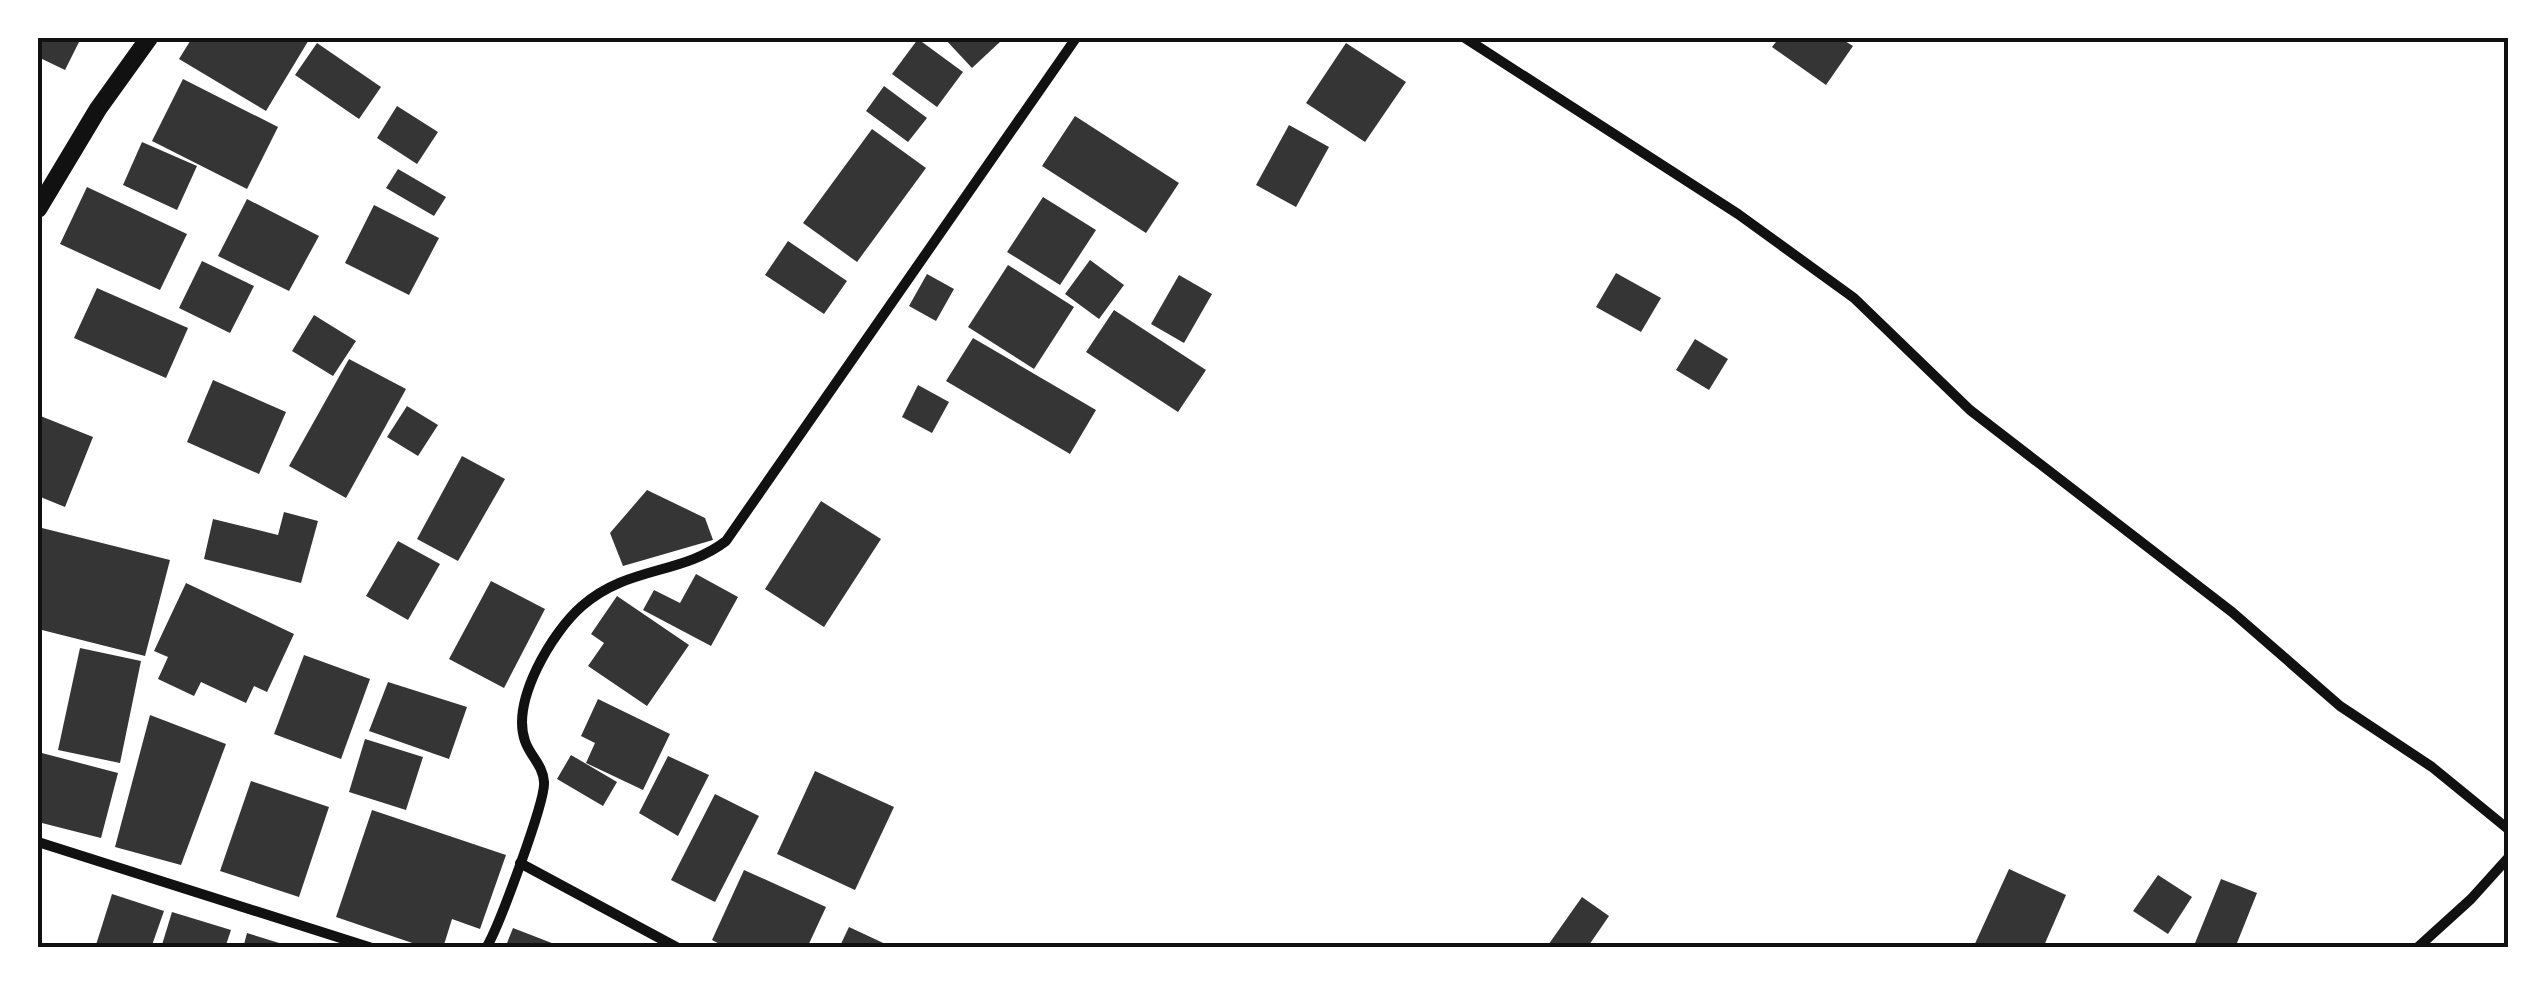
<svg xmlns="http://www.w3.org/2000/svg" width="2546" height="985" font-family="Figtree,sans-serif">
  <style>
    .building { fill: #353535 }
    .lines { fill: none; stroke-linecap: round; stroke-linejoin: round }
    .minor { stroke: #111; stroke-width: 10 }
    .tertiary { stroke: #111; stroke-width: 18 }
    .neatline { fill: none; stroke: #111; stroke-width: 4 }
  </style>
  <rect width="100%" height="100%" fill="#fff"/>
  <!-- building -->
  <g class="building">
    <polygon points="38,38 71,38 79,42 65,70 38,57"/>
    <polygon points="192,38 310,38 266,111 179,59"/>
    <polygon points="944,38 997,38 1001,41 972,68"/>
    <polygon points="1779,38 1840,38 1853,46 1826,85 1772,47"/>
    <polygon points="918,39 963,72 937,107 892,74"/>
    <polygon points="317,43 381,87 359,119 295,75"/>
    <polygon points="1346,43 1406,82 1365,142 1306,103"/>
    <polygon points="183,79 278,127 247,189 152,141"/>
    <polygon points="884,86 927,118 908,142 866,111"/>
    <polygon points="397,106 438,132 417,164 377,138"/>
    <polygon points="1075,116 1179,183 1146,233 1042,166"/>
    <polygon points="1289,125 1329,147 1296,207 1256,185"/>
    <polygon points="872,129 926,168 857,262 803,223"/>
    <polygon points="142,142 197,166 177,210 123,185"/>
    <polygon points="398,169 446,197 434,216 386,188"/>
    <polygon points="87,187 187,234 160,290 60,244"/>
    <polygon points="1043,197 1096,230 1060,285 1007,252"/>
    <polygon points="247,199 319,236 289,291 218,256"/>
    <polygon points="374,205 439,238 409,295 345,263"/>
    <polygon points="788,241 847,281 824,314 765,275"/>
    <polygon points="1090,260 1124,285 1099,319 1065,294"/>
    <polygon points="202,261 254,286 230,333 179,308"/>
    <polygon points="1008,265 1074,307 1034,369 968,327"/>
    <polygon points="1616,273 1661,298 1641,332 1596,307"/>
    <polygon points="927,274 954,289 936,321 909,306"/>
    <polygon points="1179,275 1212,294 1184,343 1151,324"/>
    <polygon points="97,288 188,328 166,378 74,338"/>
    <polygon points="1114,310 1206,370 1178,412 1086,352"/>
    <polygon points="314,315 356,341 333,376 292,351"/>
    <polygon points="973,338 1096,410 1070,454 946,381"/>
    <polygon points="1695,339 1728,359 1709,390 1676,370"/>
    <polygon points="349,359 406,389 346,498 289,466"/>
    <polygon points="213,380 286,412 259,474 187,442"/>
    <polygon points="918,385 949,402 932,433 902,417"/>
    <polygon points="407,406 438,425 418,456 387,437"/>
    <polygon points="38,415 93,437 65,507 38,496"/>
    <polygon points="462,456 505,479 458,561 417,539"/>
    <polygon points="647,490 705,518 713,540 623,566 610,533"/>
    <polygon points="821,501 881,539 824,627 765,589"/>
    <polygon points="284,512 318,521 301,583 204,559 213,519 278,535"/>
    <polygon points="38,527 170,560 145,656 38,629"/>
    <polygon points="398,541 440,564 408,620 366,596"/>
    <polygon points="696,574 738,597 711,646 643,610 654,590 680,603"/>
    <polygon points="491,581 545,609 504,688 449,659"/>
    <polygon points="186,583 294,634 267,692 254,686 246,703 201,682 194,696 158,679 168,657 154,651"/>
    <polygon points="617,596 689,645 647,706 588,666 604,643 591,634"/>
    <polygon points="80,648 141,661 120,763 58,750"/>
    <polygon points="304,655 370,679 341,759 274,734"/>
    <polygon points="388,682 467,707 449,759 369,731"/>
    <polygon points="598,699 670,734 643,790 586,763 595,743 581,736"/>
    <polygon points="150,715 226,744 181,865 115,847"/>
    <polygon points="365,739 423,757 406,810 349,792"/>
    <polygon points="38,752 118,773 101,838 38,822"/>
    <polygon points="571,755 617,782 603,806 557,779"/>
    <polygon points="668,756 709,775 678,836 639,813"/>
    <polygon points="815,771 894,807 855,890 777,854"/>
    <polygon points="251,781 329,807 299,897 220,871"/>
    <polygon points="715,794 759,816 715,902 671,880"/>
    <polygon points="372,810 506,855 480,929 452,919 443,948 427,948 336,917"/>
    <polygon points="2009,869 2066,895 2043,948 1973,948"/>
    <polygon points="744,870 826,907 807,948 727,948 712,940"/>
    <polygon points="2158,875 2192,897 2168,934 2133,911"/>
    <polygon points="2221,879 2257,893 2235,948 2208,948 2195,943"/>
    <polygon points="112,894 164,911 151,948 95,948"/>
    <polygon points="1582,897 1609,916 1587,948 1546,948"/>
    <polygon points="172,912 231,930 225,948 161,948"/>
    <polygon points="849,927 894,948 839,948"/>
    <polygon points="513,928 562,947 562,948 505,948"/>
    <polygon points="247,933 292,947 292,948 243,948"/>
  </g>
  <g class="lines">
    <!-- minor -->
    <g class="minor">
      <polyline points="1465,38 1738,214 1854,298 1970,410 2232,612 2340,706 2432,767 2508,829"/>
      <polyline points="38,842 372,948"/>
      <polyline points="520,863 678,948"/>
      <path d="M486 948C498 929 546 800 544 782 543 765 530 756 525 741 511 701 552 632 582 606 627 566 682 575 726 541L1076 38"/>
      <polyline points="2417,948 2471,899 2508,858"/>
    </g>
    <!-- tertiary -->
    <polyline class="tertiary" points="38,209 98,109 149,38"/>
  </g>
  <!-- border -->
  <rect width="2546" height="985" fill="none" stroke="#ffffff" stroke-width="80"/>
  <rect x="40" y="40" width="2466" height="905" class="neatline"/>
</svg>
